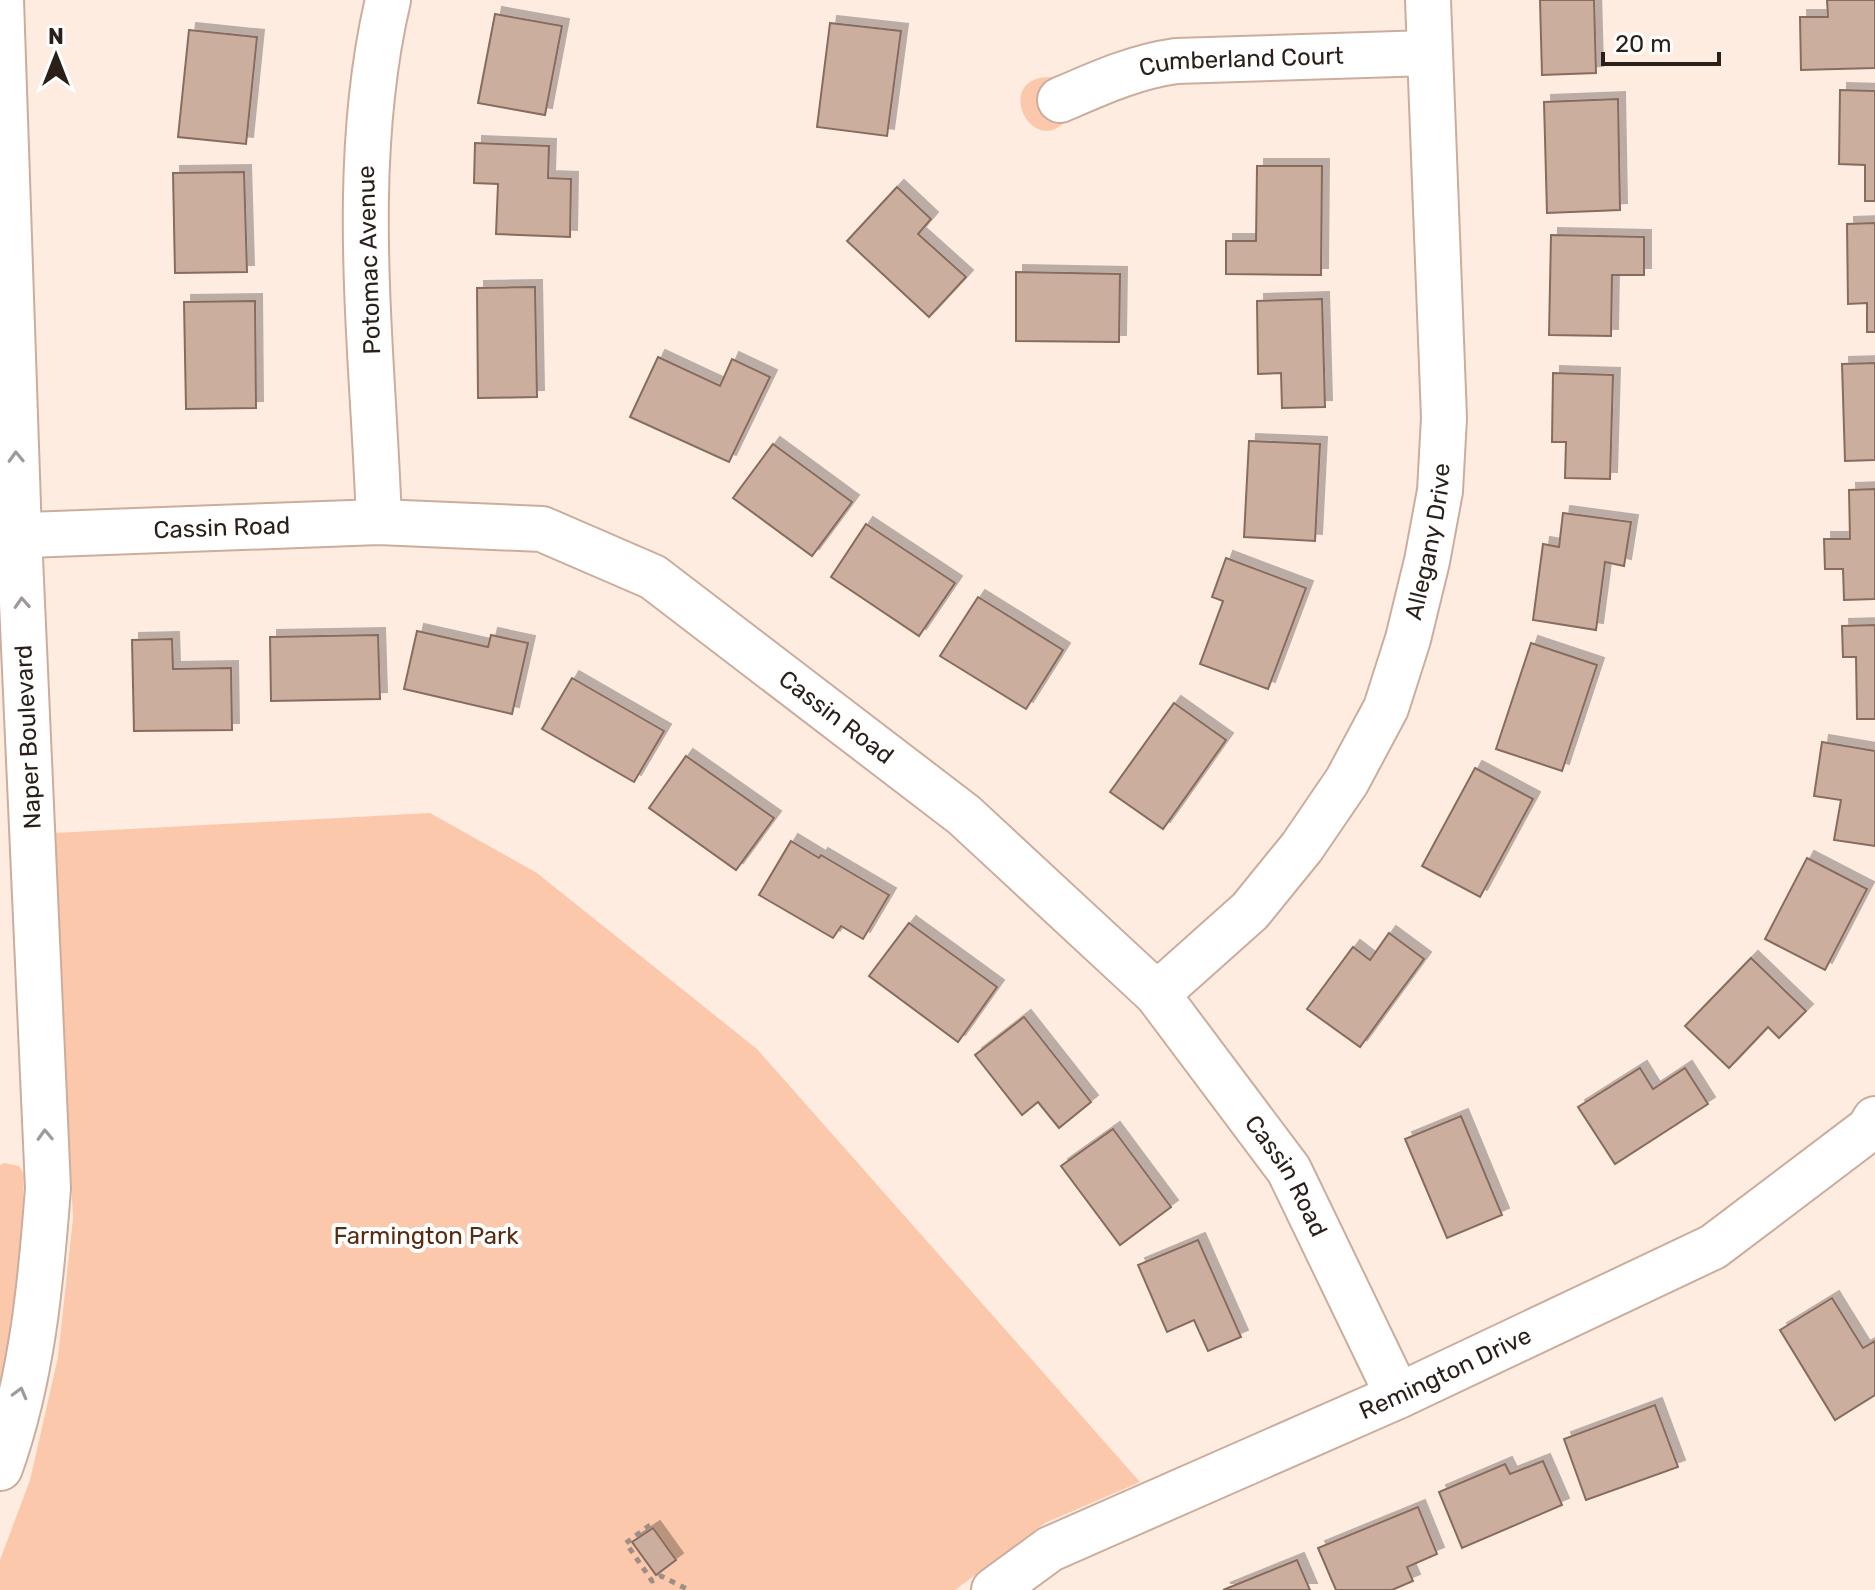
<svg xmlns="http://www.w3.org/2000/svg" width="1875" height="1590" font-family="Rubik,sans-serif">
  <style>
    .green { fill: #fbc8ab }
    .building { fill: #cbae9d; stroke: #876c5d; stroke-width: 2; filter: url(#shadow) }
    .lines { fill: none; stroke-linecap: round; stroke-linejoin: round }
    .minor-casing { stroke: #cbad9d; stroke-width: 48 }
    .secondary-casing { stroke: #cbad9d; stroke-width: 48 }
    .path { stroke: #9e8f86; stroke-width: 5; stroke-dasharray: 6 6; stroke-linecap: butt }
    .minor { stroke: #fff; stroke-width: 44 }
    .secondary { stroke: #fff; stroke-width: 44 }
    .oneway { stroke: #9f9a98 }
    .labels { text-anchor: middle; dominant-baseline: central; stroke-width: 8; stroke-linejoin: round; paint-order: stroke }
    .street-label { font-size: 24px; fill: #2a1f19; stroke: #fff }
    .park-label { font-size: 24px; fill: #562d12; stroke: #fff }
  </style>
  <defs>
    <filter id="shadow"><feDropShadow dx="7" dy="-7" stdDeviation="0" flood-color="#0004"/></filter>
  </defs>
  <rect width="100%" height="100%" fill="#ffece1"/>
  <!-- green -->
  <g class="green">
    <path d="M1050 77 1058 79 1070 116C1034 165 990 77 1050 77Z"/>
    <polygon points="430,813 537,873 757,1049 1140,1482 1045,1523 955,1590 0,1590 0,1560 30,1480 58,1357 73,1218 55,833"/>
    <path d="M4 1163 19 1166 24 1174C22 1247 15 1316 0 1387V1165Z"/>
  </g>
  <!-- building -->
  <g class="building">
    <polygon points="1540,0 1594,0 1596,73 1542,75"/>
    <polygon points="1827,0 1875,0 1875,68 1801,70 1800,17 1828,17"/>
    <polygon points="495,14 562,26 545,115 478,103"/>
    <polygon points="830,23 901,31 887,136 817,127"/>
    <polygon points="189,30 257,37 246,144 178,137"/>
    <polygon points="1840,90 1875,91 1875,201 1865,201 1865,165 1839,164"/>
    <polygon points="1618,99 1620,210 1547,213 1544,102"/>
    <polygon points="475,143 549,146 548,178 571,179 570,237 496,234 498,184 474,183"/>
    <polygon points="1257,166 1322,166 1321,275 1226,274 1226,241 1256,241"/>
    <polygon points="244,172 247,272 175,273 173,173"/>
    <polygon points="897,187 931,219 918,234 966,277 929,317 847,241"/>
    <polygon points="1875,223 1875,332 1867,332 1867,303 1848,304 1847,224"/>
    <polygon points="1551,235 1644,237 1644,275 1612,275 1611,336 1549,335"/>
    <polygon points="1016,272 1120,274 1119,342 1016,341"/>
    <polygon points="535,287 537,397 478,398 477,288"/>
    <polygon points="1322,299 1325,407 1282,408 1281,373 1258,374 1257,301"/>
    <polygon points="255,301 256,408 186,409 184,302"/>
    <polygon points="658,357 720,386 732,359 770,377 729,462 630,417"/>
    <polygon points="1875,363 1875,460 1845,461 1842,364"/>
    <polygon points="1553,373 1613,375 1610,479 1565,478 1566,442 1552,442"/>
    <polygon points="1249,441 1320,444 1315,541 1244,537"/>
    <polygon points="773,444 852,502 812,556 733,498"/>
    <polygon points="1875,489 1875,599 1844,600 1843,569 1825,569 1824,539 1850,539 1849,490"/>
    <polygon points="1563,513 1631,522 1624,566 1605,562 1596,630 1533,620 1543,544 1559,547"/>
    <polygon points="866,524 955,583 919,636 831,577"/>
    <polygon points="1226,558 1306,588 1268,689 1200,664 1223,601 1212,597"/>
    <polygon points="978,597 1063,650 1026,709 940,656"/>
    <polygon points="1875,625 1875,719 1857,719 1856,657 1843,657 1842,626"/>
    <polygon points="417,631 488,647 491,635 528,643 512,714 404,689"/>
    <polygon points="378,635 380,699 271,701 270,637"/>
    <polygon points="172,639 173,669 231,668 232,730 134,731 132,640"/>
    <polygon points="1531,643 1597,665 1562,771 1496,749"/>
    <polygon points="572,678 664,731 634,782 542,729"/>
    <polygon points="1174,703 1226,740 1163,829 1110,792"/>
    <polygon points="1822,742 1875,751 1875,846 1834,840 1841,800 1814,796"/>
    <polygon points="686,756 774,818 736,870 649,808"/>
    <polygon points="1475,768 1533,799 1480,897 1422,866"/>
    <polygon points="791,841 819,858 821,855 889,895 863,939 841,926 833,938 759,895"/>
    <polygon points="1807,858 1867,889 1825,970 1765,939"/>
    <polygon points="909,923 997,987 958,1042 869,976"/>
    <polygon points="1389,933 1424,959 1360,1047 1307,1009 1353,947 1370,960"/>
    <polygon points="1751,958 1806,1011 1779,1038 1768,1027 1729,1068 1685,1026"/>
    <polygon points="1024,1017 1091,1102 1059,1128 1038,1102 1022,1115 975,1055"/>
    <polygon points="1640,1068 1653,1089 1685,1068 1708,1104 1615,1164 1578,1107"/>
    <polygon points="1461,1116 1502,1215 1447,1238 1405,1139"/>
    <polygon points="1113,1129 1171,1207 1120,1245 1061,1166"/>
    <polygon points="1198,1240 1241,1337 1208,1351 1194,1320 1167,1332 1138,1265"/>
    <polygon points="1832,1298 1863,1348 1875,1341 1875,1395 1835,1420 1780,1330"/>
    <polygon points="1655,1405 1678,1467 1586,1500 1564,1439"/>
    <polygon points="1543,1461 1562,1505 1462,1548 1439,1492 1505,1464 1510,1474"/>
    <polygon points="1418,1507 1437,1554 1407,1567 1413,1581 1392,1590 1336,1590 1318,1548"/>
    <polygon points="653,1528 676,1560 656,1575 632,1542"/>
    <polygon points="1297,1560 1310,1590 1223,1590"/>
  </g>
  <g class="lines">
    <!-- minor casing -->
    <g class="minor-casing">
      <g id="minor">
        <path id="s1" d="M1060 100C1099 83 1134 67 1176 61L1429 53"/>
        <path d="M379 522C373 349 348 171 388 0"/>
        <path id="s2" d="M0 536 379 522 542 529 653 577 964 815 1157 994 1289 1170 1398 1396"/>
        <path id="s3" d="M1157 994 1250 911 1302 847 1347 781 1386 708 1408 639 1427 561 1440 491 1444 418 1428 0"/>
        <path id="s4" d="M994 1590 1050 1549 1398 1396 1713 1247 1869 1129 1875 1119"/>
      </g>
    </g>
    <!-- secondary casing -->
    <g class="secondary-casing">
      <path id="secondary" d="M0 1468C32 1379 41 1282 48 1188L19 535 1 0"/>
    </g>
    <!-- path -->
    <polyline class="path" points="650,1525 626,1543 652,1581 661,1576 689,1590"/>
    <!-- minor -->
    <use href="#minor" class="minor"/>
    <!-- secondary -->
    <use href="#secondary" class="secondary"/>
  </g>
  <!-- one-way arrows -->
  <defs><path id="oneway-chevron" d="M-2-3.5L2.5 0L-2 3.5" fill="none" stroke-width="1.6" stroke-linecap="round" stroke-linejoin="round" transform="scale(2)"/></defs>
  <g class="oneway">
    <use href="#oneway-chevron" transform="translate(16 457) rotate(-92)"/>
    <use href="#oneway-chevron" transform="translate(22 603) rotate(-93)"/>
    <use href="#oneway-chevron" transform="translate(45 1135) rotate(-92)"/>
    <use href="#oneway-chevron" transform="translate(20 1393) rotate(-75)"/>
  </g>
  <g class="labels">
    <!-- street labels -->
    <g class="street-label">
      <text stroke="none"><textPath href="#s1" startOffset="188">Cumberland Court</textPath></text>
      <text transform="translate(369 260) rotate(-92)">Potomac Avenue</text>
      <text stroke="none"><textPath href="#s2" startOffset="222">Cassin Road</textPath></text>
      <text stroke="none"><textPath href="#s3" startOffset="542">Allegany Drive</textPath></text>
      <text stroke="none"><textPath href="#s2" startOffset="894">Cassin Road</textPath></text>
      <text transform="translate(28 737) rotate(-93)">Naper Boulevard</text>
      <text stroke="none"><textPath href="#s2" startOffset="1542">Cassin Road</textPath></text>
      <text stroke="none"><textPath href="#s4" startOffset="502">Remington Drive</textPath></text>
    </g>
    <!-- park labels -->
    <g class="park-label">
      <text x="426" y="1236">Farmington Park</text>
    </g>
  </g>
  <!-- north arrow -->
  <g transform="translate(56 56)" stroke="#ffffff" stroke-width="6" paint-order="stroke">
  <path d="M0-6L14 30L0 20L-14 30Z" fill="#2a1f19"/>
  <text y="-12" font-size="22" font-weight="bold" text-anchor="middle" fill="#2a1f19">N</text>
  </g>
  <!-- scale -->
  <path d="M1603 52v12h116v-12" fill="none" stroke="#2a1f19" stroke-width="4"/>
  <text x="1615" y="52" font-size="24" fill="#2a1f19" stroke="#ffffff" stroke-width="6" paint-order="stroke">20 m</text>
</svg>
